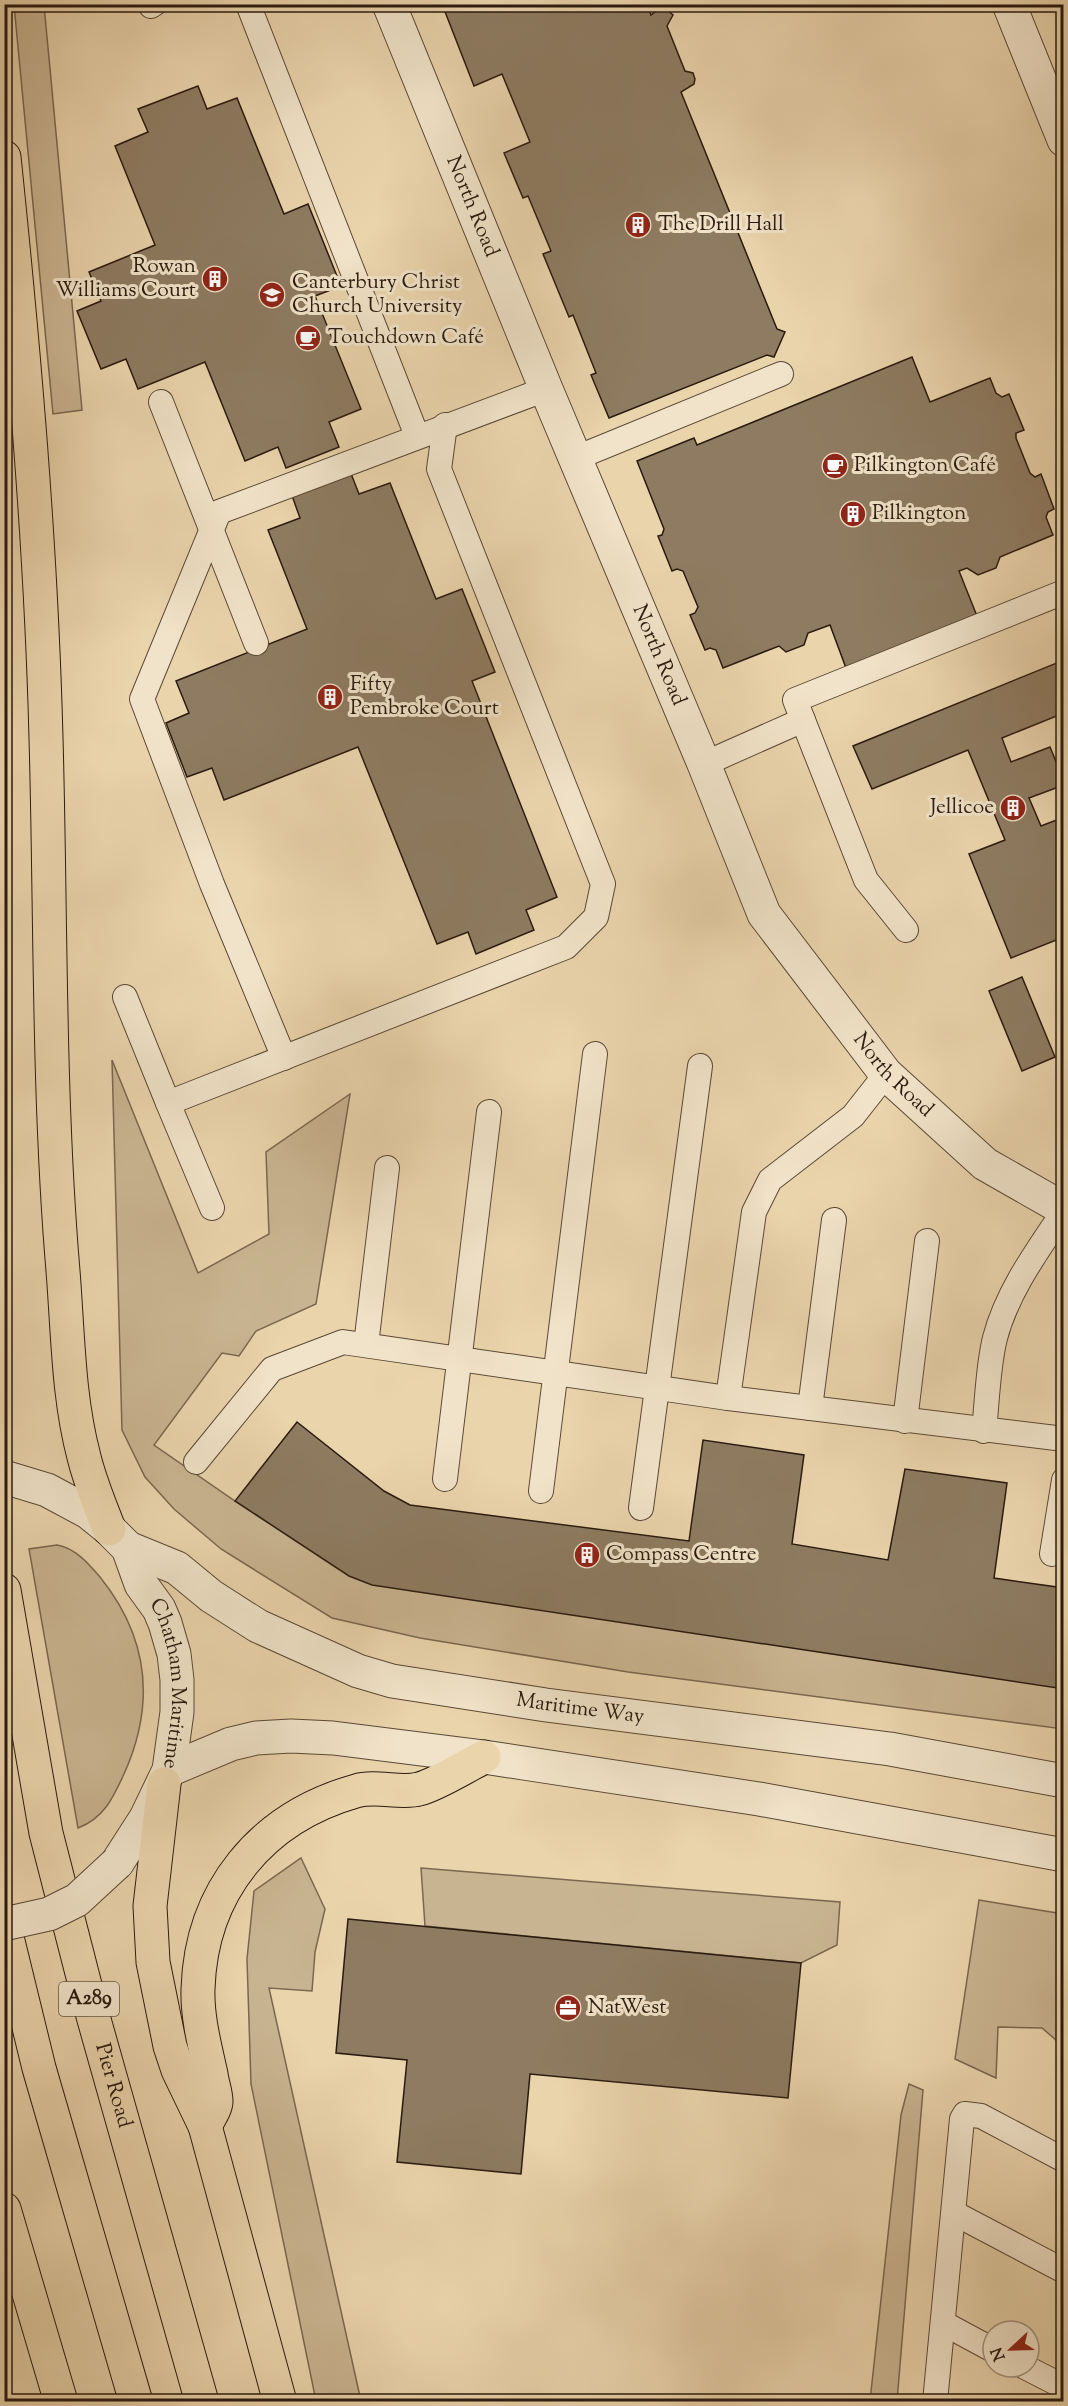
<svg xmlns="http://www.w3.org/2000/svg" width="1068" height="2406" font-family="'Sorts Mill Goudy',serif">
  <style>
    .green { fill: #c9b491; stroke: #7a6750; stroke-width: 1.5 }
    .building { fill: #8e7b61; stroke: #2a1a0f; stroke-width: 1.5 }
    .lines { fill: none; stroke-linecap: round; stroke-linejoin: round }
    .service-casing { stroke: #5a4836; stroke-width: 26 }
    .minor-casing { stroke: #5a4836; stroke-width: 35 }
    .tertiary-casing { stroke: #5a4836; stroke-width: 35 }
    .primary-casing { stroke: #2a1a0f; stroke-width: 35 }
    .service { stroke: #f1e3c9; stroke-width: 24 }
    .minor { stroke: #f1e3c9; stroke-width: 33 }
    .tertiary { stroke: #f1e3c9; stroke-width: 33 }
    .primary { stroke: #ead4ac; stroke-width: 33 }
    .tertiary-bridge-casing { stroke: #5a4836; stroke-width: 35; stroke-linecap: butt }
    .tertiary-bridge { stroke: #f1e3c9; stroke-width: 33 }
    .labels { text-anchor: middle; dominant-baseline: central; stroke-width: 6; stroke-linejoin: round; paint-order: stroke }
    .shield { fill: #f1e3c9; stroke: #665647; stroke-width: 1.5 }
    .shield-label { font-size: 20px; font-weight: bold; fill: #2a1a0f }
    .street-label { font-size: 21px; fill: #2a1a0f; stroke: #f1e3c9 }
    .poi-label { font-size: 21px; fill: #2a1a0f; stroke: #f1e3c9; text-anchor: start }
  </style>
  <rect width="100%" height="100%" fill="#ead4ac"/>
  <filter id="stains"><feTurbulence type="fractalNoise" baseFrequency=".00333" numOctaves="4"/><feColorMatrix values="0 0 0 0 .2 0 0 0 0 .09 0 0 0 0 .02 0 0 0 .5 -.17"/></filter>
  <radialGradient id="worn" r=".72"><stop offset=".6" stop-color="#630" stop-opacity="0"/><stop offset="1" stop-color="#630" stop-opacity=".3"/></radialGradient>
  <!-- green -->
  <g class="green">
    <polygon points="14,5 44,5 82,410 53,414"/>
    <polygon points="112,1060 198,1273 269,1234 266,1152 350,1094 316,1304 256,1331 239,1356 222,1353 154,1445 235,1501 1063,1689 1063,1729 628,1672 420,1638 332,1618 221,1549 174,1509 145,1477 122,1430"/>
    <path d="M57 1545C75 1548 88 1563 100 1577 149 1638 156 1703 124 1774 113 1798 104 1818 78 1828L29 1549Z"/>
    <polygon points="301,1858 325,1909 315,1952 312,1991 269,1988 361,2401 316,2401 251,2084 247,1959 254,1891"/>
    <polygon points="421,1868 840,1902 837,1945 801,1963 425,1926"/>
    <polygon points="979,1900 1063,1914 1063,2046 1042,2028 998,2027 996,2078 955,2059"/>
    <polygon points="909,2084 923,2090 897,2401 870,2401 901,2115"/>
  </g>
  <!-- building -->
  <g class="building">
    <polygon points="442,4 647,4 651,15 659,9 666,9 673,15 667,26 685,71 693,73 695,79 694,84 681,92 777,329 785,332 774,357 767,355 609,418 591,375 596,373 573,315 569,317 543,254 551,251 528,196 523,198 504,153 530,142 502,74 474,86"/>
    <polygon points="198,86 207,109 237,98 284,214 308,204 341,286 315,296 361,409 329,422 339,447 286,468 278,447 245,461 205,362 138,389 126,359 101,369 77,311 101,301 89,272 155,245 115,146 148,132 138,109"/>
    <polygon points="912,357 930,402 990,378 996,393 1002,397 1009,394 1024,430 1016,433 1016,438 1030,473 1035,477 1041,474 1054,509 1048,512 1046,517 1053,535 1000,557 996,568 978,575 967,568 959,571 977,616 846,668 830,625 808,633 804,645 786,652 779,646 723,668 716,650 710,648 705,650 690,615 695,613 698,607 683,571 677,569 672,571 658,536 662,535 664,529 637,461 694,438 697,445"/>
    <polygon points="348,466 359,494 390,483 436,599 462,589 495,672 472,681 557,897 526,910 534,930 476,954 468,932 437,944 358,747 224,800 212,768 187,777 166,723 189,713 176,681 307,629 268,530 300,518 290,490"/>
    <polygon points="1064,660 1064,713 1002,738 1011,762 1050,747 1064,781 1064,785 1029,798 1041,826 1064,817 1064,937 1011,958 969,854 1005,840 968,750 872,789 853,746"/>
    <polygon points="1022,977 1055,1057 1022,1071 989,991"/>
    <polygon points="297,1422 384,1491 410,1505 689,1541 703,1440 804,1455 792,1544 888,1560 905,1469 1007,1483 994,1578 1064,1588 1064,1689 372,1585 349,1576 235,1501"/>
    <polygon points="348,1919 801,1963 788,2098 530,2074 521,2174 397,2162 407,2060 336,2053"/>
  </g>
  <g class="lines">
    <!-- service casing -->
    <g class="service-casing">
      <g id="service">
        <polyline points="248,4 417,436"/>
        <polyline points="151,6 154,4"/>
        <polyline points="161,402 256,643"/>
        <polyline points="576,458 781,374"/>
        <polyline points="704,764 803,720"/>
        <polyline points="906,930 866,880 795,700 1064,592"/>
        <polyline points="125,997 168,1103"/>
        <polyline points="284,1058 212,884 142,699 219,512 546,389"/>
        <polyline points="212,1208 168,1103 566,947 596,917 603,884 439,469 445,425"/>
        <polyline points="366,1345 387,1168"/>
        <polyline points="728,1398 754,1212 770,1180 853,1116 886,1074"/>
        <polyline points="810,1408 834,1220"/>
        <polyline points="905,1421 927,1241"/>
        <path d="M984 1431C987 1403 988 1365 995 1338 1007 1292 1037 1251 1064 1211"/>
        <polyline points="196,1462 272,1369 343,1342 728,1398 1064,1439"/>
        <polyline points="445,1479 489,1112"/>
        <polyline points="541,1491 595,1054"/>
        <polyline points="641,1508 700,1066"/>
        <polyline points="1052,1554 1064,1480"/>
        <polyline points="954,2213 1064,2271"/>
        <polyline points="943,2323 993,2350"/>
        <polyline points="1025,2367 1064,2387"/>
        <polyline points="935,2402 962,2119 965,2114 981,2116 1064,2160"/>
      </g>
    </g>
    <!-- minor casing -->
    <g class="minor-casing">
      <g id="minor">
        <path id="s1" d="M389 4 546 389 704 764 764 914 886 1074 985 1164 1064 1209"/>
        <polyline points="1009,4 1064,140"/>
      </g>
    </g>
    <!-- tertiary casing -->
    <g class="tertiary-casing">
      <g id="tertiary">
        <path id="s2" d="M4 1477 47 1490 88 1512 109 1529 128 1548 141 1584 159 1609 165 1623 174 1654 177 1680V1712L169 1770 146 1818 117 1863"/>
        <path id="s3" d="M128 1548 177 1568 211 1596 258 1626 358 1671 392 1681 546 1705 890 1749 1064 1781"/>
        <polyline points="169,1770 231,1744 256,1738 291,1736 333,1738 484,1757 759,1799 1064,1855"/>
      </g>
    </g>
    <!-- primary casing -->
    <g class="primary-casing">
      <g id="primary">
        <path d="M4 157C24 350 41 544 46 738 51 915 48 1094 63 1271 68 1333 68 1397 84 1457 90 1482 100 1505 109 1529"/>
        <path id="s4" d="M4 1590 46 1833 93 2016 202 2402"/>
        <polyline points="164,1784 150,1906 153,1962 170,2046 178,2070 205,2126 280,2402"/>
        <polyline points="4,1925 39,2068 136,2402"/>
        <path d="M205 2126C208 2119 216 2109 216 2101 216 2093 212 2083 211 2074 205 2047 197 2017 198 1989 201 1891 261 1818 356 1791 376 1785 401 1794 419 1789 436 1785 466 1766 484 1757"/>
        <polyline points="4,2209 61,2402"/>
      </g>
    </g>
    <!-- service -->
    <use href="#service" class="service"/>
    <!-- minor -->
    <use href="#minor" class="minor"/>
    <!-- tertiary -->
    <use href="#tertiary" class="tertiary"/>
    <!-- primary -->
    <use href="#primary" class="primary"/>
    <!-- tertiary-bridge casing -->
    <g class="tertiary-bridge-casing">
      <polyline id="tertiary-bridge" points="4,1924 49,1914 77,1900 117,1863"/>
    </g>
    <!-- tertiary-bridge -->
    <use href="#tertiary-bridge" class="tertiary-bridge"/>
  </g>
  <!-- icons -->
  <defs>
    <g id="building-disc" transform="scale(1.35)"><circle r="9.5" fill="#8f2418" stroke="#f1e3c9"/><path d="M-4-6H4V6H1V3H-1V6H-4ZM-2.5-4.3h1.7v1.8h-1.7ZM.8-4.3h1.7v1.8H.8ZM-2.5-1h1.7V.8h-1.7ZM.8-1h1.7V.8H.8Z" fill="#fff"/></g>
    <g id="university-disc" transform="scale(1.35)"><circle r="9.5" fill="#8f2418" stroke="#f1e3c9"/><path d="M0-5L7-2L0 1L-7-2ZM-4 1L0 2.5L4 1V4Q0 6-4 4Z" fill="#fff"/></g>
    <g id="cafe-disc" transform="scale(1.35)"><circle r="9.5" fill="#8f2418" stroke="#f1e3c9"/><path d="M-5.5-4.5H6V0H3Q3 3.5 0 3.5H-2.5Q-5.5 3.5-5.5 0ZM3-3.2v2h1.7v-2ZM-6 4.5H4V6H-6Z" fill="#fff"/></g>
    <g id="office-disc" transform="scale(1.35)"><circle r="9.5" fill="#8f2418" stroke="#f1e3c9"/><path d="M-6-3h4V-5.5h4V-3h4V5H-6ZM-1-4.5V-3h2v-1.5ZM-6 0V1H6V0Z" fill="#fff"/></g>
  </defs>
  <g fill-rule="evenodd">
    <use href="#building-disc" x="638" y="225"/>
    <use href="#building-disc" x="215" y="279"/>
    <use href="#university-disc" x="272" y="295"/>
    <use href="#cafe-disc" x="308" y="338"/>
    <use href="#cafe-disc" x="835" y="466"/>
    <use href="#building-disc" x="853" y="514"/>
    <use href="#building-disc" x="330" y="697"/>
    <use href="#building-disc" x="1013" y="808"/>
    <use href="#building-disc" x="587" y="1555"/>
    <use href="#office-disc" x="568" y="2008"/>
  </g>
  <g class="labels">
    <!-- shield labels -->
    <rect class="shield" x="59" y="1982" width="60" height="34" rx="4.5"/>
    <g class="shield-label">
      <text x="89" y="1999">A289</text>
    </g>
    <!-- street labels -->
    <g class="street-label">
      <text stroke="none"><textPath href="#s1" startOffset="219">North Road</textPath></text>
      <text stroke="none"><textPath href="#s1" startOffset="705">North Road</textPath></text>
      <text stroke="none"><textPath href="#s1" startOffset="1191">North Road</textPath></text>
      <text stroke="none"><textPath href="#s2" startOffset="291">Chatham Maritime</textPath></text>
      <text stroke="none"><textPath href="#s3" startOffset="488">Maritime Way</textPath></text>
      <text stroke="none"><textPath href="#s4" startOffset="508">Pier Road</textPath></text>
    </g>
    <!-- poi labels -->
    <g class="poi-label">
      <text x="658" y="225">The Drill Hall</text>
      <text x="196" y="267" text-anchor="end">Rowan<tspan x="196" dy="24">Williams Court</tspan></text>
      <text x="292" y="283">Canterbury Christ<tspan x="292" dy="24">Church University</tspan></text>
      <text x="328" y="338">Touchdown Café</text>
      <text x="854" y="466">Pilkington Café</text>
      <text x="872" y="514">Pilkington</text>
      <text x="350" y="685">Fifty<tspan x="350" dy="24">Pembroke Court</tspan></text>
      <text x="994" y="808" text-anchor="end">Jellicoe</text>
      <text x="606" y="1555">Compass Centre</text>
      <text x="588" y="2008">NatWest</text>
    </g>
  </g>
  <!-- margin -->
  <rect width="1068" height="2406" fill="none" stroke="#ead4ac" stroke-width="24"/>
  <rect x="6" y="6" width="1056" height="2394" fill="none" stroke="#2a1a0f" stroke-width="3"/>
  <rect x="12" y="12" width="1044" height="2382" fill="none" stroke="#2a1a0f" stroke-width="1.5"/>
  <!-- north arrow -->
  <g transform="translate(1011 2349) rotate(248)"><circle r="28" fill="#f1e3c9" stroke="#a1937f" stroke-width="1.5"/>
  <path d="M0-4.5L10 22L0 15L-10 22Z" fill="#8f2418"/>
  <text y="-9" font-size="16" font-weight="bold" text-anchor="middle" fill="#2a1a0f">N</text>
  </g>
  <rect width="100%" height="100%" filter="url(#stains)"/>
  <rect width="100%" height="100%" fill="url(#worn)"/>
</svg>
